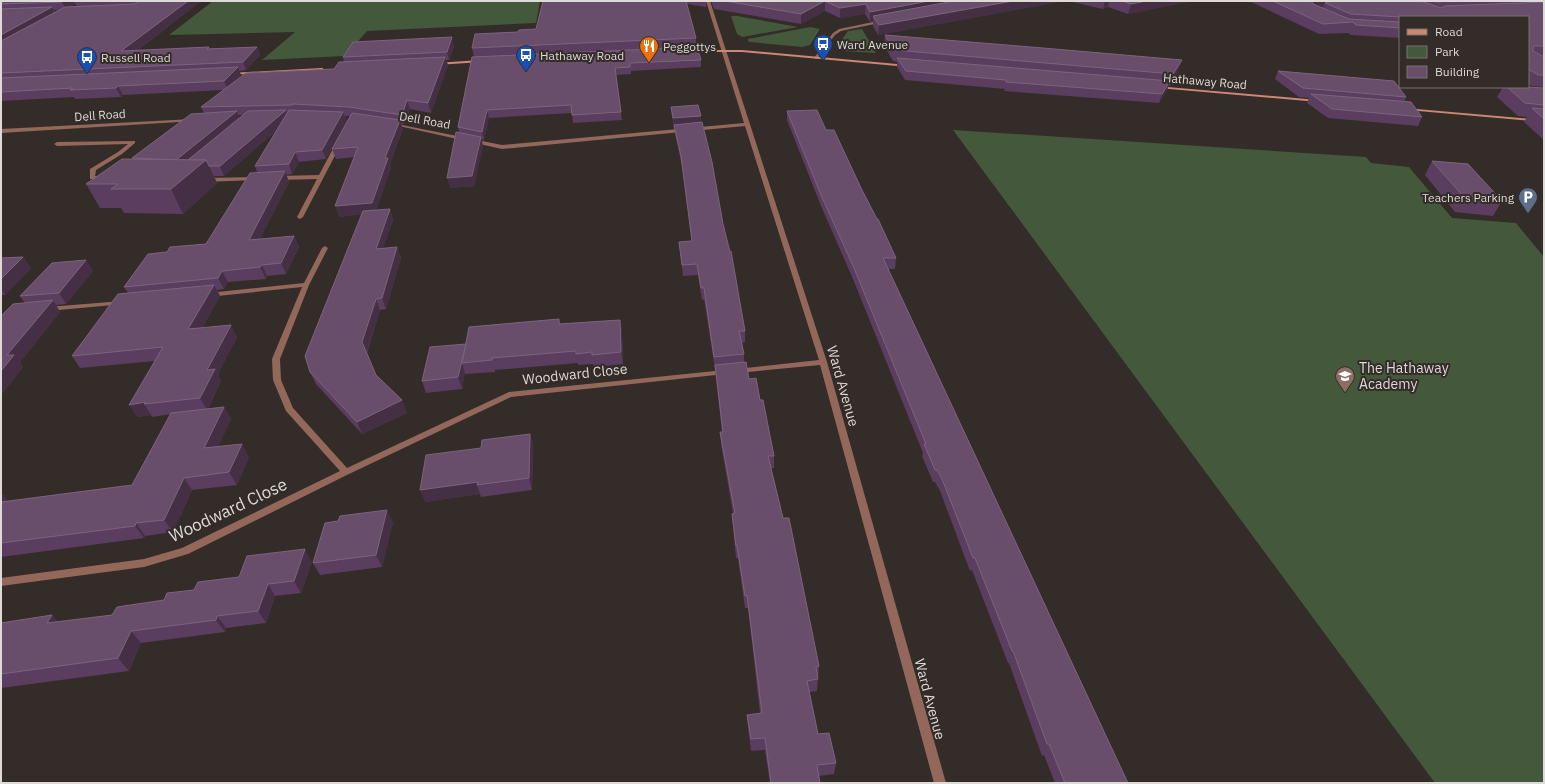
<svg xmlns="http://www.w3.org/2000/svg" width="1545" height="784" font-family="'IBM Plex Sans',sans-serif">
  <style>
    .green { fill: #44583c }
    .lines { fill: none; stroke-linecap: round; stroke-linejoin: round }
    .street { fill: #94675b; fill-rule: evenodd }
    .secondary { fill: #cd8774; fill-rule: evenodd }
    .wall { fill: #5b3d5f; fill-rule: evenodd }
    .shaded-wall { fill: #452f44 }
    .building { fill: #694e6c; stroke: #7b647d }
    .labels { text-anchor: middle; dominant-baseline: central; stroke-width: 4; stroke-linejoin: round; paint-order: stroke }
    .far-poi-label { font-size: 12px; fill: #dedad7; stroke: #332c28; text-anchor: start }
    .far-street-label { font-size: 12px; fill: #dedad7; stroke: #332c28 }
    .poi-label { font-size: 14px; fill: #dedad7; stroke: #332c28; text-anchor: start }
    .street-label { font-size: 14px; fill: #dedad7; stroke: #332c28 }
    .near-street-label { font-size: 17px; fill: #dedad7; stroke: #332c28 }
  </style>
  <rect width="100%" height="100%" fill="#332c28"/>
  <!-- green -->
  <g class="green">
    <polygon points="213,1 540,1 536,23 367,31 345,56 262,60 295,32 169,35"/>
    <polygon points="731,16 737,16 798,27 742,37 737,34"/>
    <polygon points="810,27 820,29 810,45 802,47 750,42 748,41 748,39"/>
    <polygon points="862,29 876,53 844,51 837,46 848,31"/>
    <polygon points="953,130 1366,157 1371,163 1409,167 1452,218 1516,223 1544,257 1544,783 1435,783"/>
  </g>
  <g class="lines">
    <!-- street -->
    <g class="street">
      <polygon points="706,1 710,1 827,362 946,783 934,783 820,365 737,373 733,371 737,369 819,360 745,126 502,149 390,124 392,123 502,145 744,123"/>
      <polygon points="883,20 884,22 841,31 835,35 817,59 814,58 833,33 839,29"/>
      <polygon points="193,119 195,119 195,121 1,133 1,129"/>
      <polygon points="135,141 135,143 122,154 96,170 95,176 107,177 107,179 105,180 90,179 90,169 118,152 128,144 57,146 54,144 57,142"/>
      <polygon points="336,143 341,144 303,217 300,219 298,218 297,217 317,179 278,180 275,178 278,176 319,175"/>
      <polygon points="257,177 259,178 259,180 204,182 201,180 204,178"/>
      <polygon points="325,246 328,248 309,285 280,359 281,380 293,408 347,468 509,392 725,370 729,372 725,374 511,397 349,474 188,554 144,567 1,586 1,578 144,559 182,548 340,471 286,411 273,380 272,359 302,287 208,297 205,295 208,293 304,283 322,248"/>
      <polygon points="122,301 125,303 124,304 48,311 44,309 48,307"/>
    </g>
    <!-- secondary -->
    <g class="secondary">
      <polygon points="687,50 742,50 908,65 910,66 908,67 742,52 688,52"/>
      <polygon points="480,60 482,61 482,62 436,65 434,64 436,63"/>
      <polygon points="321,68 323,68 323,70 230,75 228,74 230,73"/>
      <polygon points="1156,86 1318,100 1320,101 1318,102 1158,88 1156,87"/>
      <polygon points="1405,108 1544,120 1544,122 1407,110 1405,109"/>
    </g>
  </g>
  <!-- wall -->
  <g class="wall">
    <path d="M1 1H201L137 51 209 47 210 49 257 47 260 55 246 70 239 71 241 75 237 80 334 69 344 62 343 57 454 46 449 60H446L448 65 431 113 410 109 404 124H401L403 129 390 164 391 168 376 210 390 209 393 220 383 248 397 247 401 258 386 309 380 310 367 353 376 375 402 400 407 413 362 434 316 384 310 372 362 214 339 217 354 157 336 159 332 149 350 116H345L347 121 326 159 299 162 292 174 286 175 289 182 260 239 294 236 299 247 286 274 267 276 266 279 228 282 224 289 217 290 220 296 202 328 237 337 218 374 221 381 208 409 224 407 231 419 218 447 249 457 237 485 192 490 173 532 145 536 144 538 1 557V495H3L8 501 132 485 171 414 152 417 151 415 137 417 155 361 80 368 72 356 128 293 124 287 167 252 206 244 257 172 255 166 277 130 224 176H214L217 183 183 214 124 213 121 208H100L86 184 132 159 204 113 201 107 224 90 123 95 121 97 75 99 74 97 1 101ZM75 4 77 6 70 7ZM54 10H59L55 12ZM238 115H243L239 118Z"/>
    <polygon points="543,1 706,1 706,7 687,4 696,38 696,47 701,60 701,67 631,71 631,74 616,75 622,120 573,123 572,113 489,118 484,140 481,139 483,146 474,186 450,188 459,132 458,127 474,57 472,48 518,32 536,29"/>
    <polygon points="711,1 1064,1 878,35 873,26 873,21 870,22 865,14 840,18 825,11 801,24 714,9"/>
    <polygon points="1068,1 1192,1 1128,14 1108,7 1103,9"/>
    <polygon points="1249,1 1421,1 1423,2 1423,1 1544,1 1544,87 1532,86 1528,84 1528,17 1400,17 1400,38 1351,35 1348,33 1319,34"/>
    <polygon points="885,35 1178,72 1170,86 1168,85 1167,90 1159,103 1004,91 1005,89 905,80 897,67 897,62 893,61 884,46"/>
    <polygon points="1278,71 1406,97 1404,102 1422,117 1418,126 1328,118 1307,103 1309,98 1299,97 1275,79"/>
    <polygon points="1503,87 1528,87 1544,88 1544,140 1524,122 1527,117 1518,116 1497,97"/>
    <polygon points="671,107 701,116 701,122 745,331 745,342 742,343 744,354 744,362 749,379 760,400 774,456 774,468 771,468 819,666 817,691 809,692 818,734 836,763 834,774 819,776 820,783 770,783 765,750 751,751 748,727 747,715 760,713 748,608 745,608 738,558 736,558 733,526 732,514 733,513 721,444 720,432 722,432 715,369 704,299 702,300 698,275 683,276 679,242 692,241 682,166 675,134 675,128 674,128 672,116"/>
    <polygon points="787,111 826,130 861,188 896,258 895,269 888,269 1128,783 1055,783 1044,755 1042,756 1009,663 1008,663 972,570 970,571 940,491 935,482 933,482 922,456 923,453 853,279 821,206 787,120"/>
    <polygon points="1432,161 1502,201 1493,216 1455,212 1425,175"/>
    <polygon points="23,257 31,268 5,295 1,295 1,258"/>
    <polygon points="86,260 93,271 66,304 56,305 60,312 20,362 23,367 1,395 25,303 20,296"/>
    <polygon points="559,319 560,324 620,320 622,331 623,364 594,367 593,364 578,365 578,363 495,370 495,372 465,374 465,373 462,389 426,393 422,381"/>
    <polygon points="530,434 533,446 532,490 481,497 480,494 425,502 481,448"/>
    <polygon points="393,522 382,567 320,575 313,563"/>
    <polygon points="312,562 301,593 275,596 266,623 226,628 225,632 141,643 129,671 1,688 1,623 52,615 58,622 112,615 164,600 194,590 239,577"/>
  </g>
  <!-- shaded-wall -->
  <g class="shaded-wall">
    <polygon points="63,1 74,1 75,4 66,10 62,2"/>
    <polygon points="188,1 201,1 125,60 121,51"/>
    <polygon points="825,1 825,11 801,24 801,14"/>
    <polygon points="929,1 979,1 873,16 873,21 870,22 870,12"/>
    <polygon points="1013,1 1064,1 878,35 879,25"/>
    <polygon points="1105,1 1109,1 1108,7 1103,9"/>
    <polygon points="1146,1 1192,1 1128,14 1131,4"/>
    <polygon points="1315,1 1355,1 1325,3 1322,8 1309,11 1312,2"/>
    <polygon points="866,4 865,14 840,18 840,8"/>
    <polygon points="52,7 56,15 1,46 1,35"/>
    <polygon points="452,37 454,46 449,60 447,52"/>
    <polygon points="257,47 260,55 246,70 243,62"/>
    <polygon points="445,57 448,65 431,113 428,103"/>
    <polygon points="1182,60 1178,72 1170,86 1173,74"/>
    <polygon points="238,67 241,75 228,90 224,81"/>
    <polygon points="1170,81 1167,90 1159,103 1162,94"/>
    <polygon points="118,86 123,95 121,97 116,88"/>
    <polygon points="407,100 410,109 404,124 402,115"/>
    <polygon points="286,110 289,119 224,176 220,166"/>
    <polygon points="487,110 489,118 484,140 482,132"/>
    <polygon points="237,111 240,121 185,166 169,165"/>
    <polygon points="343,112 347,121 326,159 322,150"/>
    <polygon points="701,116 701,125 674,125 675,128 674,128 673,118"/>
    <polygon points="400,120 403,129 390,164 391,168 375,213 339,217 335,206 385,158"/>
    <polygon points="481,137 483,146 474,186 450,188 447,178"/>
    <polygon points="295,152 299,162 292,174 289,164"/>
    <polygon points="206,160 217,183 183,214 171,189"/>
    <polygon points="285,171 289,182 254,251 249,240"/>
    <polygon points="390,209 393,220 379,260 376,249"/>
    <polygon points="294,236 299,247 286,274 281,263"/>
    <polygon points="397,247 401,258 386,309 382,298"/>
    <polygon points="23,257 31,268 5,295 1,289 1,279"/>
    <polygon points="86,260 93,271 66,304 59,293"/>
    <polygon points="262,265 267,276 266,279 260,267"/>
    <polygon points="222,271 228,282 224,289 218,278"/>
    <polygon points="214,285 220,296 194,341 188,329"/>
    <polygon points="376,299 380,310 366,354 362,342"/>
    <polygon points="53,300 60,312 20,362 23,367 1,395 1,371 7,355"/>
    <polygon points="620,320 622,331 623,364 621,352"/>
    <polygon points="231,325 237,337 218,374 221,381 207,410 200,398 207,370"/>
    <polygon points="466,344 462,363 465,373 462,389 458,377"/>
    <polygon points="402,400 407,413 362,434 357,422"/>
    <polygon points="146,402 144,404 151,415 137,417 129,405"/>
    <polygon points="224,407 231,419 212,461 204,448"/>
    <polygon points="530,434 533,446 532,490 529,478"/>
    <polygon points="242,444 249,457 237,485 229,472"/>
    <polygon points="184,478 192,490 173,532 164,520"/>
    <polygon points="478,482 477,485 480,494 425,502 420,490"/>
    <polygon points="3,495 13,507 1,506 1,497"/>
    <polygon points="387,510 393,522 382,567 376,555"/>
    <polygon points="136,523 145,536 144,538 135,526"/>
    <polygon points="305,549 312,562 301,593 294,581"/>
    <polygon points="268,584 275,596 266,623 258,611"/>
    <polygon points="52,615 63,627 47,623"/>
    <polygon points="217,616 226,628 225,632 216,620"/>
    <polygon points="131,631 141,643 129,671 118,658"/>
  </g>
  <!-- building -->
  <g class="building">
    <polygon points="1,1 63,1 62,2 1,4"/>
    <polygon points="138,1 188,1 121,51 209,47 207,49 257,47 243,62 1,73 1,41 65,7 135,4"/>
    <polygon points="543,1 686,1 696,38 472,48 475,34 518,32 519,30 536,29"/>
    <polygon points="725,1 929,1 870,12 866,4 840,8 825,1 801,14"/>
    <polygon points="954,1 1013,1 879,25 873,16"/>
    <polygon points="1122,1 1146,1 1131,4"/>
    <polygon points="1273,1 1315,1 1312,2 1313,4 1349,19 1400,22 1400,28 1356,25 1353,22 1323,24"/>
    <polygon points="1333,1 1421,1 1441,8 1445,6 1544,2 1544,46 1534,46 1533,47 1533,51 1544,57 1544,75 1538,75 1528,69 1528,17 1400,17 1351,14 1325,3"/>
    <polygon points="1435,1 1454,1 1437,2"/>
    <polygon points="52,7 1,35 1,9"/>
    <polygon points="885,35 1043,48 1182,60 1173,74 894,50"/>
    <polygon points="452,37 447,52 343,57 353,42"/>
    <polygon points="697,47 701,60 630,63 630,67 615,68 621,112 572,115 571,105 487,110 482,132 458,127 472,57"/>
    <polygon points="445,57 428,103 407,100 402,115 349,107 293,104 294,103 292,105 201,107 246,73 334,69 339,62"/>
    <polygon points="897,58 1170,81 1162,94 1006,82 1006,80 906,71"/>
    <polygon points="238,67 224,81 118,86 116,88 70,90 73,88 1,92 1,78"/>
    <polygon points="1278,71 1394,81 1406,97 1303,88"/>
    <polygon points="1507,87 1528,87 1544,88 1544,105 1525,103"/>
    <polygon points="1311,94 1411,102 1422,117 1332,109"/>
    <polygon points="698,105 701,116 673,118 671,107"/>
    <polygon points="1532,108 1544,109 1544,119"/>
    <polygon points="286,110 220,166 209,166 206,160 188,160 248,111"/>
    <polygon points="289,110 343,112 322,150 295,152 289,164 255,166"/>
    <polygon points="817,110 826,130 834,130 861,188 877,219 878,219 896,258 883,258 1128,783 1065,783 1049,744 1047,744 1013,651 1012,651 975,558 973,558 942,479 937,470 935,470 924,444 926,444 854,268 821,195 787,111"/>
    <polygon points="237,111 176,160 132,158 191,114"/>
    <polygon points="352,113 400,120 385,158 388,158 372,203 335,206 358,147 332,149"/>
    <polygon points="702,122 712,162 723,224 730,252 731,251 745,331 739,331 744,354 714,357 704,288 701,288 697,264 682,265 679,242 692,241 681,156 674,125"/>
    <polygon points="456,132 481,137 472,176 447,178"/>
    <polygon points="122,159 206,160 171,189 111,189 118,184 86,184"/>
    <polygon points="1432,161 1468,164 1502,201 1464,197"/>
    <polygon points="285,171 249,240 294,236 281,263 262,265 260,267 222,271 218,278 124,287 148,254 167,252 170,247 206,244 250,173"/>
    <polygon points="390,209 376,249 397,247 382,298 376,299 362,342 376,375 402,400 357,422 310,372 305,356 363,211"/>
    <polygon points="23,257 1,279 1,258"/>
    <polygon points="86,260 59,293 20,296 52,263"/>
    <polygon points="214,285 188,329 231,325 207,370 215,369 200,398 144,404 146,402 129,405 163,347 72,356 118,294"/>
    <polygon points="53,300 7,355 14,355 1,371 1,316 13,304"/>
    <polygon points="559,319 559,324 620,320 621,352 592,355 592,352 576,354 576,351 492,358 492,360 462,363 469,327"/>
    <polygon points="466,344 458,377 422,381 430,347"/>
    <polygon points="746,362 749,379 756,378 760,400 763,400 774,456 768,456 783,518 789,518 819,666 816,667 818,679 807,681 818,734 829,733 836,763 817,765 820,783 771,783 765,738 751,739 747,715 762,713 747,595 745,596 737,546 736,546 732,514 735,513 720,432 723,432 715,365"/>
    <polygon points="224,407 204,448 242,444 229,472 184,478 164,520 136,523 135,526 1,543 1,502 132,485 171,413"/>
    <polygon points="530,434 529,478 477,485 478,482 420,490 426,455 481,448 482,440"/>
    <polygon points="387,510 376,555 313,563 325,523 338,521 340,516"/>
    <polygon points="305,549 294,581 268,584 258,611 217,616 216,620 131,631 118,658 1,674 1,623 52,615 47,623 112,615 117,607 164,600 167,593 194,590 198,582 239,577 247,556"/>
  </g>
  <!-- icons -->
  <defs>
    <g id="bus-pin" transform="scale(1)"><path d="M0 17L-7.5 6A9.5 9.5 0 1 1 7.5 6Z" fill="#1a4fb4" stroke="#332c28"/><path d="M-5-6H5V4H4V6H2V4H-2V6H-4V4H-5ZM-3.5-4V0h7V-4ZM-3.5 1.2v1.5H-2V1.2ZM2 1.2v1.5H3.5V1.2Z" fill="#fff"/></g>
    <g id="restaurant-pin" transform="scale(1)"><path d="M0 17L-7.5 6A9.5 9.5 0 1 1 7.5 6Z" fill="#e8710a" stroke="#332c28"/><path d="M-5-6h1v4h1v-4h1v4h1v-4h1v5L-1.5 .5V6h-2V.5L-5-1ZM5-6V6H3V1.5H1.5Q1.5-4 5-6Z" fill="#fff"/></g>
    <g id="parking-pin" transform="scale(1)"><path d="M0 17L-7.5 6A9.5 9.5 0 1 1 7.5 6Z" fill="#5c6f8a" stroke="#332c28"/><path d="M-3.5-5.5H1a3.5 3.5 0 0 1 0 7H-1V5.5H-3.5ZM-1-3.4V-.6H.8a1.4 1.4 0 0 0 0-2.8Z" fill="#fff"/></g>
    <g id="school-pin" transform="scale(1)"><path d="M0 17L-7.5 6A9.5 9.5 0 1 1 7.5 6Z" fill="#8d6e63" stroke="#332c28"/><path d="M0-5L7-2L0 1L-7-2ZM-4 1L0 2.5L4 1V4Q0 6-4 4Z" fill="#fff"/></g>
  </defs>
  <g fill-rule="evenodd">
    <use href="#bus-pin" x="823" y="44"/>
    <use href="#restaurant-pin" x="649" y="46"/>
    <use href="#bus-pin" x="526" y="55"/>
    <use href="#bus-pin" x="87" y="57"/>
    <use href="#parking-pin" x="1528" y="197"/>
    <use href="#school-pin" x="1345" y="376"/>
  </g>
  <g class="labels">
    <!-- far-poi labels -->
    <g class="far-poi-label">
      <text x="837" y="44">Ward Avenue</text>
      <text x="663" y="46">Peggottys</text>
      <text x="540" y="55">Hathaway Road</text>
      <text x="101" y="57">Russell Road</text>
      <text x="1514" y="197" text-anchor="end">Teachers Parking</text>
    </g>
    <!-- far-street labels -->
    <g class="far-street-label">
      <text transform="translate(1205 81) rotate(5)">Hathaway Road</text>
      <text transform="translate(100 115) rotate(-4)">Dell Road</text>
      <text transform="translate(425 120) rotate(10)">Dell Road</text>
    </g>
    <!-- poi labels -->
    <g class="poi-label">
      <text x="1359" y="368">The Hathaway<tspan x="1359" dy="16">Academy</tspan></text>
    </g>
    <!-- street labels -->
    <g class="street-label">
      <text transform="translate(575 374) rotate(-6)">Woodward Close</text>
      <text transform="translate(843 386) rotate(74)">Ward Avenue</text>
      <text transform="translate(930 699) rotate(75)">Ward Avenue</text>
    </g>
    <!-- near-street labels -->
    <g class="near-street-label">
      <text transform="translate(228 510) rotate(-25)">Woodward Close</text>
    </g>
  </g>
  <!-- border -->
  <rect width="1545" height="784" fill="none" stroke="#dedad7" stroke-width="4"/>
  <!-- legend -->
  <rect x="1399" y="16" width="130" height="72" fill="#332c28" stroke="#77726e"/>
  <rect x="1407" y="29" width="20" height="6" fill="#cd8774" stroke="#77726e"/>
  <text x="1435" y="36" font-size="12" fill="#dedad7">Road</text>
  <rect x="1407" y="46" width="20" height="12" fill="#44583c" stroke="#77726e"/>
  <text x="1435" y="56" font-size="12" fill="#dedad7">Park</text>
  <rect x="1407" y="66" width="20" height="12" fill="#694e6c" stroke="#77726e"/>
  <text x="1435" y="76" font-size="12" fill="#dedad7">Building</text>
</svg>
